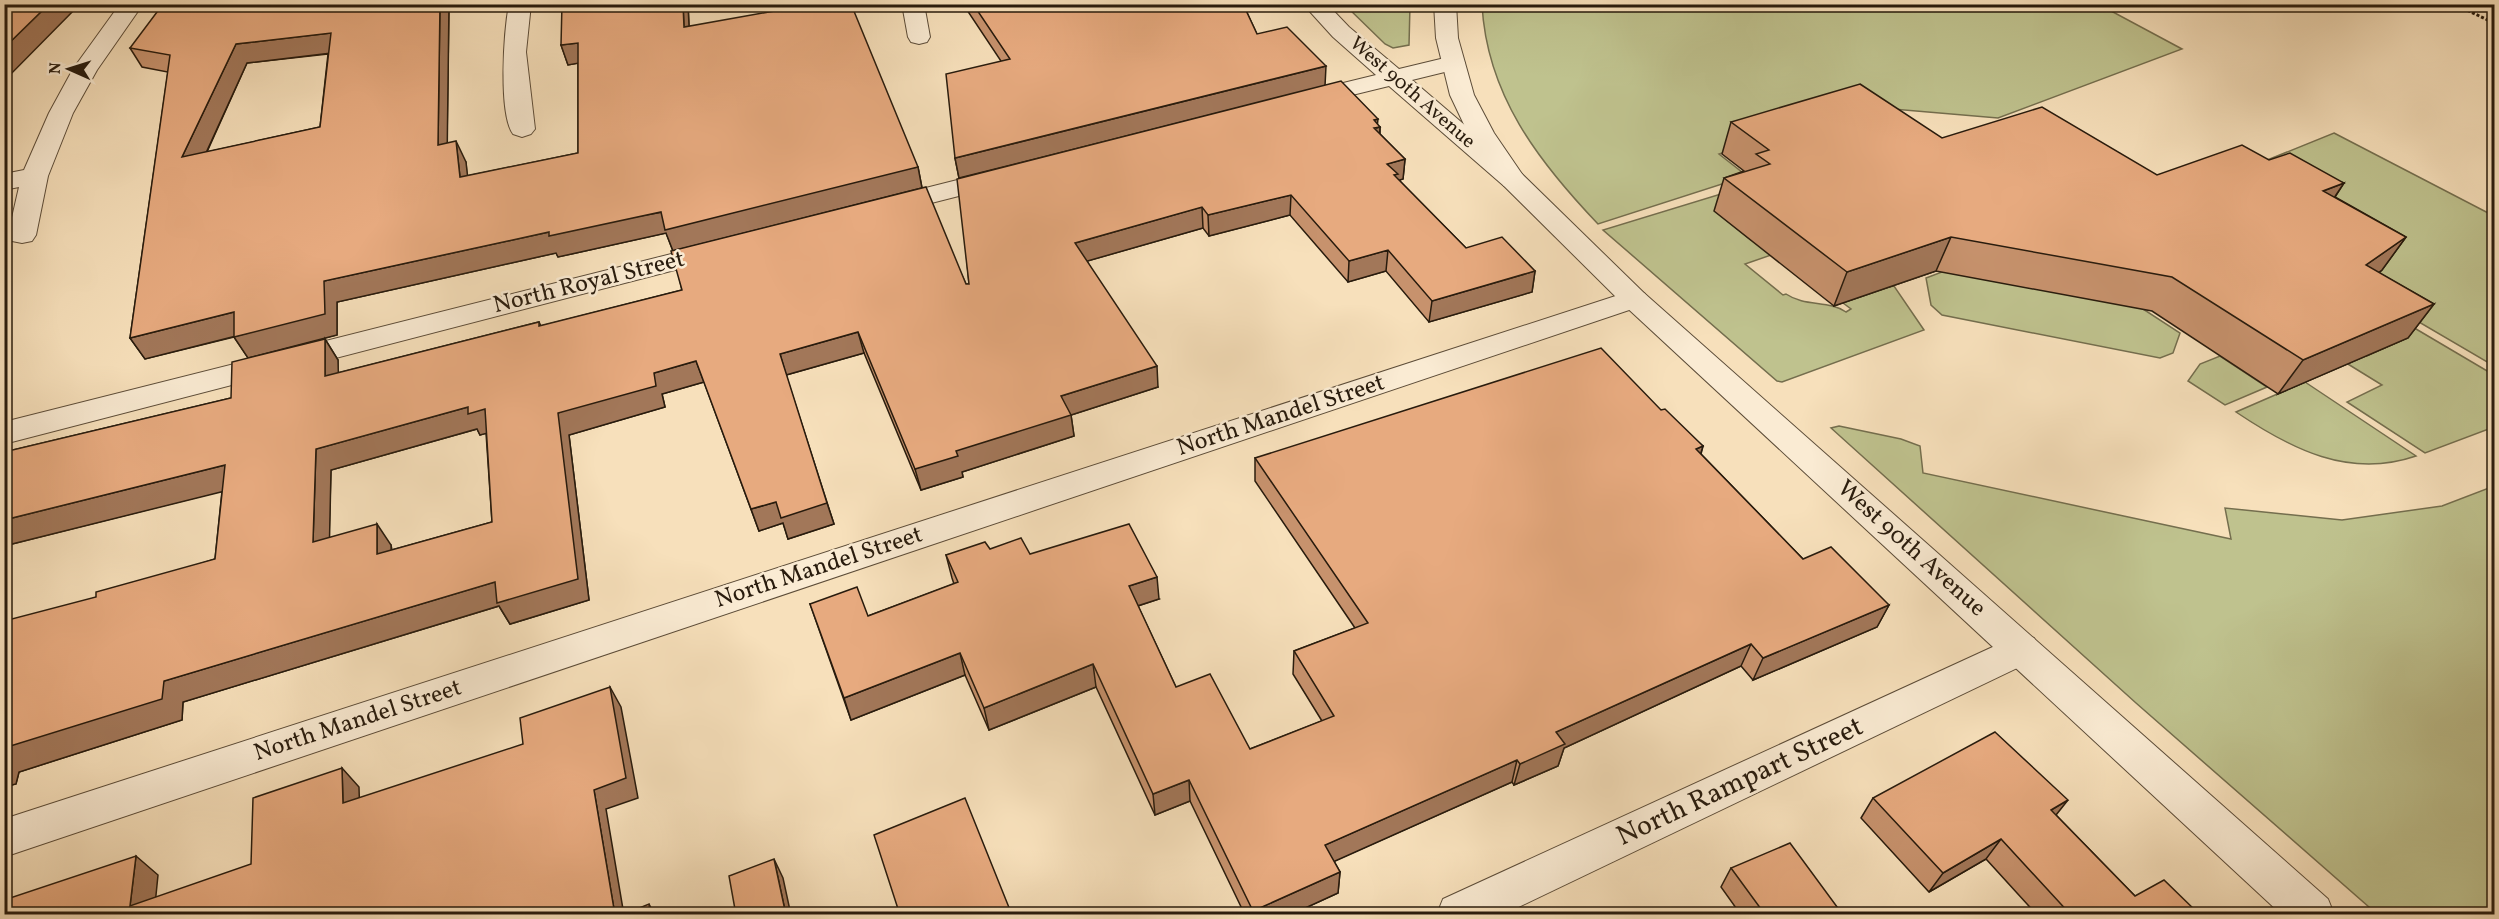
<svg xmlns="http://www.w3.org/2000/svg" width="2499" height="919" font-family="Vollkorn,serif">
  <style>
    .green { fill: #bfc28e; stroke: #746e4e; stroke-width: 1.5 }
    .lines { fill: none; stroke-linecap: round; stroke-linejoin: round }
    .minor-casing { stroke: #5c4c38; stroke-width: 2 }
    .tertiary-casing { stroke: #5c4c38; stroke-width: 2 }
    .path { stroke: #281b0d; stroke-width: 3; stroke-dasharray: 3 2; stroke-linecap: butt }
    .minor { fill: #faebd3; fill-rule: evenodd }
    .tertiary { fill: #faebd3; fill-rule: evenodd }
    .wall { fill: #c7926d; stroke: #281b0d; stroke-width: 1.5; fill-rule: evenodd }
    .shaded-wall { fill: #a27759; stroke: #281b0d; stroke-width: 1.5 }
    .building { fill: #e7aa7f; stroke: #281b0d; stroke-width: 1.5; fill-rule: evenodd }
    .labels { text-anchor: middle; dominant-baseline: central; stroke-width: 5; stroke-linejoin: round; paint-order: stroke }
    .far-street-label { font-size: 20px; fill: #281b0d; stroke: #faebd3 }
    .street-label { font-size: 24px; fill: #281b0d; stroke: #faebd3 }
    .near-street-label { font-size: 28px; fill: #281b0d; stroke: #faebd3 }
  </style>
  <rect width="100%" height="100%" fill="#f7e0bb"/>
  <filter id="stains"><feTurbulence type="fractalNoise" baseFrequency=".00333" numOctaves="4"/><feColorMatrix values="0 0 0 0 .2 0 0 0 0 .09 0 0 0 0 .02 0 0 0 .5 -.17"/></filter>
  <radialGradient id="worn" r=".72"><stop offset=".6" stop-color="#630" stop-opacity="0"/><stop offset="1" stop-color="#630" stop-opacity=".3"/></radialGradient>
  <!-- green -->
  <g class="green">
    <polygon points="1345,5 1410,5 1409,45 1393,48 1385,44"/>
    <path d="M1482 5H2100L2182 49 1998 118 1846 105 1765 139 1719 154 1747 176 1598 224C1538 161 1487 95 1482 5Z"/>
    <polygon points="2334,133 2494,216 2494,366 2354,284 2380,271 2223,178"/>
    <path d="M1734 190 1715 211 1751 240 1755 238 1774 254 1745 264 1783 295 1786 294C1805 307 1829 300 1846 312L1851 309 1843 303 1870 274 1889 287 1894 286 1924 330 1782 382 1777 381 1603 230Z"/>
    <polygon points="1947,270 1951,273 2140,307 2180,333 2173,353 2160,358 1942,315 1931,305 1926,278"/>
    <polygon points="2372,303 2494,375 2494,427 2425,453 2347,402 2382,385 2343,361 2361,353 2367,356 2407,338"/>
    <polygon points="2220,356 2267,387 2225,405 2188,381 2200,364"/>
    <path d="M2305 382 2416 456C2349 479 2291 449 2236 412Z"/>
    <polygon points="1839,426 1901,439 1920,446 1923,473 2231,539 2225,508 2342,520 2442,506 2494,486 2494,914 2377,914 2136,703 1831,428"/>
  </g>
  <g class="lines">
    <!-- minor casing -->
    <g class="minor-casing">
      <g id="minor">
        <polygon points="120,4 143,4 97,70 73,113 48,176 36,235 32,241 22,243 12,241 8,235 19,187 4,190 4,174 24,170 49,113 73,69"/>
        <path d="M509 4H531L526 52 535 129 531 134 522 137 513 134C498 113 504 31 509 4Z"/>
        <polygon points="902,4 924,4 930,37 927,42 919,44 911,42 908,37"/>
        <polygon points="1303,4 1327,4 1349,27 1399,69 1453,56 1461,58 1465,63 1461,68 1412,80 1522,174 1526,180 1522,186 1513,188 1504,186 1389,86 1303,107 1294,105 1291,100 1294,95 1376,75 1333,37"/>
        <polygon points="1001,169 1010,171 1014,177 1010,183 888,214 878,212 875,206 878,200"/>
        <polygon points="719,242 729,244 733,250 729,256 4,444 4,422"/>
        <polygon points="1634,290 1644,293 1649,299 1644,305 4,857 4,819"/>
        <polygon points="2021,634 2034,638 2040,649 2034,660 1504,914 1437,914 1443,899"/>
      </g>
    </g>
    <!-- tertiary casing -->
    <g class="tertiary-casing">
      <polygon id="tertiary" points="1434,4 1456,4 1458,38 1474,95 1494,133 1522,174 1644,293 2328,899 2334,914 2281,914 1624,305 1504,186 1468,133 1450,95 1436,38"/>
    </g>
    <!-- path -->
    <polyline class="path" points="2454,4 2494,23"/>
    <!-- minor -->
    <use href="#minor" class="minor"/>
    <!-- tertiary -->
    <use href="#tertiary" class="tertiary"/>
  </g>
  <!-- wall -->
  <g class="wall">
    <path d="M449 4 447 143 466 162 467 176 578 153V63L568 65 561 45 688 4 689 26 918 167 922 188 966 284H969L959 178 955 158 1001 61 963 4H1243L1257 34 1380 127V134L1405 159 1403 179 1399 180 1466 248 1535 271 1532 292 1429 322 1386 271 1348 282 1290 215 1209 236 1203 228 1087 261 1158 387 1071 415 1074 436 962 472 963 477 921 490 864 353 786 375 834 524 788 539 783 523 759 531 704 382 662 394 665 407 569 435 589 600 510 624 499 606 183 702 182 720 19 772 16 784 4 787 96 597 215 559 222 491 4 546V452L231 398 325 339 338 360V373L539 322 541 326 682 290 673 251 666 233 558 257 556 253 337 302V335L248 358 234 337 145 359 130 338 168 72 142 67 130 48ZM328 54 320 127 207 152 247 63ZM477 429 480 435 486 433 492 522 392 550 391 545 329 538 331 470Z"/>
    <polygon points="1731,122 1942,138 2157,175 2269,160 2344,183 2335,197 2406,237 2382,270 2379,273 2434,304 2408,338 2278,394 2152,311 1936,271 1834,306 1714,211 1724,178 1744,171 1722,154"/>
    <polygon points="1661,410 1703,446 1701,454 1803,559 1889,605 1877,627 1753,680 1741,666 1564,748 1558,766 1514,785 1512,782 1334,861 1340,872 1338,893 1290,915 1245,915 1190,801 1155,815 1096,687 989,730 965,675 851,720 810,604 868,616 954,584 952,578 946,555 990,549 1030,554 1159,599 1138,606 1176,687 1250,749 1322,721 1293,674 1294,651 1355,628 1255,481 1255,458"/>
    <polygon points="1873,798 2056,815 2135,896 2200,915 2037,915 1986,859 1929,892 1861,818"/>
    <polygon points="1731,868 1843,915 1741,915 1721,887"/>
  </g>
  <!-- shaded-wall -->
  <g class="shaded-wall">
    <polygon points="49,4 80,4 4,81 4,48"/>
    <polygon points="440,4 449,4 447,166 438,145"/>
    <polygon points="683,4 688,4 690,47 684,27"/>
    <polygon points="331,33 340,52 247,63 195,177 182,157 236,44"/>
    <polygon points="578,43 585,62 568,65 561,45"/>
    <polygon points="1326,66 1325,86 959,178 955,158"/>
    <polygon points="1378,119 1377,128 1380,127 1379,147 1372,149 1374,120"/>
    <polygon points="456,141 466,162 470,198 460,177"/>
    <polygon points="1405,159 1403,179 1397,181 1387,164"/>
    <polygon points="918,167 922,188 673,251 666,233 558,257 556,253 337,302 337,335 248,358 234,337 324,281 549,232"/>
    <polygon points="2344,183 2322,216 2323,191"/>
    <polygon points="1291,195 1290,215 1209,236 1208,215"/>
    <polygon points="1202,207 1203,228 1077,264 1075,243"/>
    <polygon points="1951,237 1936,271 1834,306 1847,272"/>
    <polygon points="2406,237 2382,270 2342,299 2366,265"/>
    <polygon points="1388,250 1386,271 1348,282 1349,261"/>
    <polygon points="1535,271 1532,292 1429,322 1432,301"/>
    <polygon points="2434,304 2408,338 2278,394 2303,360"/>
    <polygon points="234,312 248,333 145,359 130,338"/>
    <polygon points="858,332 864,353 786,375 780,354"/>
    <polygon points="325,339 338,360 339,397 325,376"/>
    <polygon points="696,361 704,382 662,394 665,407 569,435 589,600 510,624 499,606 183,702 182,720 19,772 16,784 4,787 4,748 164,681 495,582 558,413 654,373"/>
    <polygon points="1157,366 1158,387 1071,415 1074,436 962,472 963,477 921,490 915,469 956,451 1061,396"/>
    <polygon points="468,407 485,409 496,431 480,435 477,429 331,470 329,563 313,542 316,449"/>
    <polygon points="1703,446 1696,469 1696,449"/>
    <polygon points="225,465 241,487 4,546 4,520"/>
    <polygon points="776,502 827,503 834,524 788,539 783,523 759,531 751,509"/>
    <polygon points="377,524 391,545 392,575 377,554"/>
    <polygon points="1157,577 1159,599 1131,608 1129,586"/>
    <polygon points="1889,605 1877,627 1753,680 1763,658"/>
    <polygon points="1751,644 1741,666 1564,748 1558,766 1514,785 1520,764 1556,732"/>
    <polygon points="960,653 965,675 851,720 844,698"/>
    <polygon points="1093,664 1096,687 989,730 984,708"/>
    <polygon points="610,687 621,707 638,798 606,809 624,915 615,915 594,790"/>
    <polygon points="1517,760 1512,782 1324,866 1325,845"/>
    <polygon points="342,768 359,787 360,822 343,803"/>
    <polygon points="1189,780 1190,801 1155,815 1153,794"/>
    <polygon points="2068,800 2052,820 2051,810"/>
    <polygon points="2001,839 1986,859 1929,892 1943,873"/>
    <polygon points="136,856 158,875 154,915 130,906"/>
    <polygon points="774,859 783,878 791,915 786,915"/>
    <polygon points="1340,872 1338,893 1290,915 1253,915 1253,911"/>
    <polygon points="649,904 655,915 650,915"/>
  </g>
  <!-- building -->
  <g class="building">
    <polygon points="4,4 49,4 4,48"/>
    <path d="M163 4H440L438 145 456 141 460 177 578 153V43L561 45 562 4H683L684 27 814 4H851L918 167 665 230 661 212 549 236V232L324 281 325 314 234 337V312L130 338 170 55 130 48ZM331 33 320 127 182 157 236 44Z"/>
    <polygon points="973,4 1243,4 1257,34 1287,27 1326,66 955,158 946,74 1010,59"/>
    <path d="M1341 81 1378 119 1374 120 1380 127 1374 128 1405 159 1387 164 1398 174 1394 175 1466 248 1502 237 1535 271 1432 301 1388 250 1349 261 1291 195 1208 215 1202 207 1075 243 1157 366 1061 396 1071 415 956 451 958 456 915 469 858 332 780 354 827 503 781 518 776 502 751 509 696 361 654 373 656 386 558 413 578 579 497 603 495 582 164 681 162 699 4 748V621L96 597V592L215 559 225 465 4 520V452L231 398 232 362 325 339V376L539 322V326L682 290 671 251 926 187 966 284H969L957 179ZM468 407V414L485 409 492 522 377 554V524L313 542 316 449Z"/>
    <polygon points="1860,84 1942,138 2042,107 2157,175 2242,145 2269,160 2290,153 2344,183 2323,191 2406,237 2366,265 2434,304 2303,360 2172,277 1951,237 1847,272 1724,178 1770,164 1756,154 1769,150 1731,122"/>
    <polygon points="1601,348 1661,410 1665,409 1703,446 1696,449 1803,559 1831,547 1889,605 1763,658 1751,644 1556,732 1565,744 1520,764 1517,760 1325,845 1340,872 1253,911 1189,780 1153,794 1093,664 984,708 960,653 844,698 810,604 857,587 868,616 958,582 946,555 985,542 990,549 1021,538 1030,554 1129,524 1157,577 1129,586 1176,687 1210,674 1250,749 1334,716 1294,651 1368,623 1255,458"/>
    <polygon points="610,687 626,778 594,790 615,915 4,915 4,900 136,856 130,906 251,864 253,798 342,768 343,803 523,744 520,718"/>
    <polygon points="1995,732 2068,800 2051,810 2135,896 2164,880 2200,915 2071,915 2001,839 1943,873 1873,798"/>
    <polygon points="965,798 1012,915 900,915 874,835"/>
    <polygon points="1790,843 1843,915 1749,915 1761,909 1731,868"/>
    <polygon points="774,859 786,915 736,915 729,876"/>
    <polygon points="649,904 650,915 622,915"/>
  </g>
  <g class="labels">
    <!-- far-street labels -->
    <g class="far-street-label">
      <text transform="translate(1412 93) rotate(41)">West 90th Avenue</text>
    </g>
    <!-- street labels -->
    <g class="street-label">
      <text transform="translate(589 283) rotate(-14)">North Royal Street</text>
      <text transform="translate(1281 416) rotate(-18)">North Mandel Street</text>
      <text transform="translate(1911 549) rotate(42)">West 90th Avenue</text>
      <text transform="translate(819 568) rotate(-18)">North Mandel Street</text>
      <text transform="translate(358 721) rotate(-18)">North Mandel Street</text>
    </g>
    <!-- near-street labels -->
    <g class="near-street-label">
      <text transform="translate(1740 782) rotate(-25)">North Rampart Street</text>
    </g>
  </g>
  <!-- margin -->
  <rect width="2499" height="919" fill="none" stroke="#f7e0bb" stroke-width="24"/>
  <rect x="6" y="6" width="2487" height="907" fill="none" stroke="#281b0d" stroke-width="3"/>
  <rect x="12" y="12" width="2475" height="895" fill="none" stroke="#281b0d" stroke-width="1.5"/>
  <!-- north arrow -->
  <g transform="translate(69 69) rotate(273)" stroke="#faebd3" stroke-width="4.5" paint-order="stroke">
  <path d="M0-4.5L10 22L0 15L-10 22Z" fill="#281b0d"/>
  <text y="-9" font-size="16" font-weight="bold" text-anchor="middle" fill="#281b0d">N</text>
  </g>
  <rect width="100%" height="100%" filter="url(#stains)"/>
  <rect width="100%" height="100%" fill="url(#worn)"/>
</svg>
